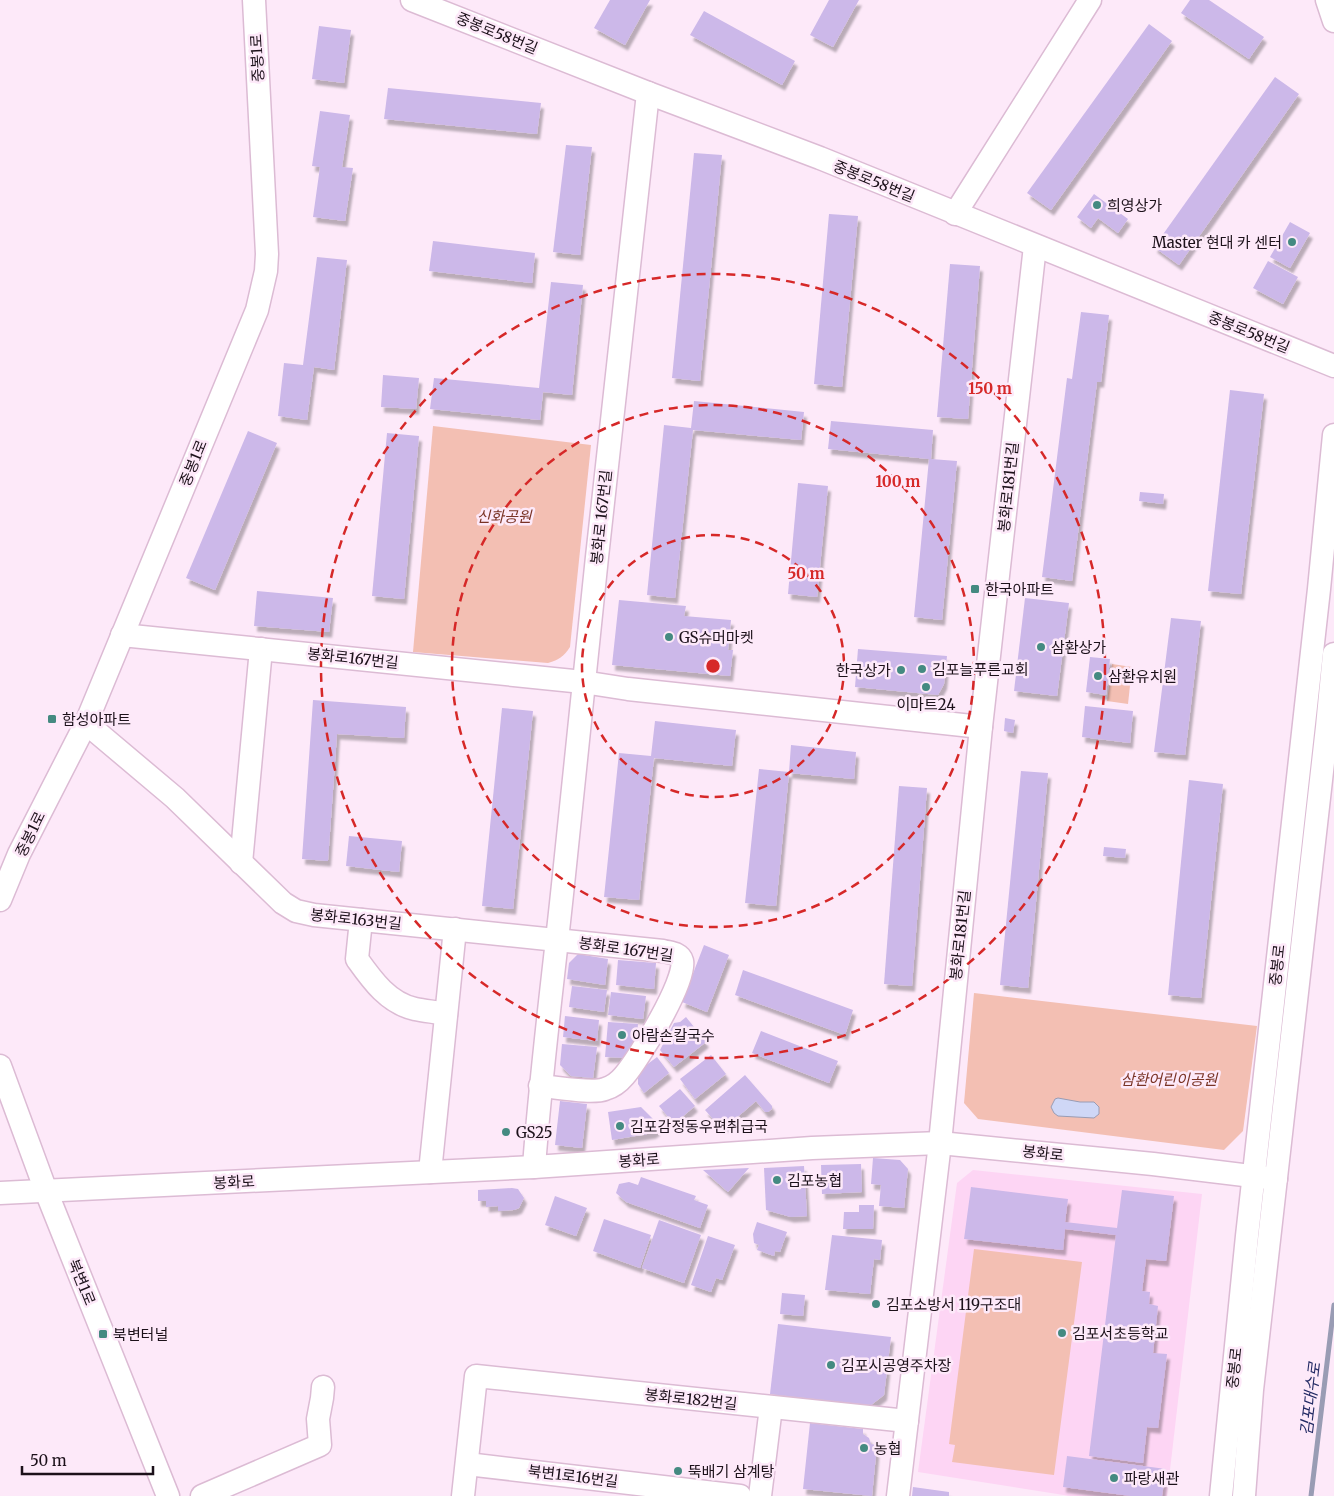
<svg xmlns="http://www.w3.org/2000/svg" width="1334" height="1496" font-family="Merriweather,'Noto Sans KR',serif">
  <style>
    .built { fill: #fdd5f4 }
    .green { fill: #f3bfb3 }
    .water { fill: #cfd7f6; stroke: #999cb4 }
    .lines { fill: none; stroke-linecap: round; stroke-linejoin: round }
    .stream { stroke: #999cb4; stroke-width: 5 }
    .building { fill: #ccb8e9; filter: url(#shadow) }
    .minor-casing { stroke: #dcbbd4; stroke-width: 25 }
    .minor { stroke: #fff; stroke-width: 22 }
    .ring { fill: none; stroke: #d62828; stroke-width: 2.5; stroke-dasharray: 9 6 }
    .poi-dot { fill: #448a81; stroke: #fde9f9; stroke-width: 2 }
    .labels { text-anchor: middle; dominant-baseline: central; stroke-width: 5; stroke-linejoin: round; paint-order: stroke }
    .street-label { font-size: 15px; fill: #1c111a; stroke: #fde9f9 }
    .poi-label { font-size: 15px; fill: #1c111a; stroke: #fde9f9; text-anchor: start }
    .park-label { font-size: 15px; font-style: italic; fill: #7a3325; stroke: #fde9f9 }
    .water-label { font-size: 16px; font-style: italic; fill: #232a64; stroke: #fde9f9 }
    .centre { fill: #d62828; stroke: #fde9f9; stroke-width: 2.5 }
    .ring-label { font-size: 15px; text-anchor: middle; font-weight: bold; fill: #d62828; stroke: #fde9f9; stroke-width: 5; stroke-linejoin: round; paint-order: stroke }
  </style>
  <defs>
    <filter id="shadow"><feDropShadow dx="3" dy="5.5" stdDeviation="1" flood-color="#0004"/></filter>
  </defs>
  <rect width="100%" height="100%" fill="#fde9f9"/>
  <!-- built -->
  <polygon class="built" points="973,1170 1202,1194 1167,1496 1070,1496 918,1472 957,1183"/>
  <!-- green -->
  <g class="green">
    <path d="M433 426 591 445 570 647C564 656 559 660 548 663L413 652Z"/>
    <polygon points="1112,664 1132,667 1128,704 1107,701"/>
    <polygon points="974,993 1257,1026 1243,1131 1224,1150 978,1119 964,1103"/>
    <polygon points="974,1249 1082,1262 1054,1475 952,1462 955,1445 949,1444"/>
  </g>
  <!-- water -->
  <polygon class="water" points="1058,1098 1080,1102 1094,1102 1099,1107 1099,1114 1094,1118 1058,1116 1054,1113 1051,1107 1055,1099"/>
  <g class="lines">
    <!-- stream -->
    <polyline class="stream" points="1311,1496 1334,1305"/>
  </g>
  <!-- building -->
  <g class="building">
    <polygon points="610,0 650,0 625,45 594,28"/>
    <polygon points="829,0 859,0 833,47 810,35"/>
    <polygon points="1190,0 1209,0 1264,37 1249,59 1181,13"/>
    <polygon points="704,11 795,61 782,85 690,35"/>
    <polygon points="1149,24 1172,41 1051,210 1027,193"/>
    <polygon points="319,26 351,30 344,83 312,79"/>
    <polygon points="1275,77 1299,94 1179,265 1154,247"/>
    <polygon points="388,88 541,103 537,134 384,119"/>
    <polygon points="320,111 350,115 342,167 353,168 345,221 313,217 320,167 312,166"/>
    <polygon points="566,145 592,147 580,255 553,252"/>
    <polygon points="694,153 722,155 700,381 672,378"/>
    <polygon points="1094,194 1128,219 1118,233 1098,218 1091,228 1077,217"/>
    <polygon points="829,214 858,216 842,387 814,384"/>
    <polygon points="1290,222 1310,233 1290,268 1270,257"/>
    <polygon points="433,241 535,253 532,283 429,271"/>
    <polygon points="317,257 347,260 334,370 314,367 307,420 278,416 284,363 303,365"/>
    <polygon points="1268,261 1298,277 1283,304 1253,288"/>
    <polygon points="950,264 980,266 968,419 937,417"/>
    <polygon points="551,282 583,285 572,395 543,392 540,420 430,409 434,378 539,388"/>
    <polygon points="1081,312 1109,315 1101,382 1097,382 1072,581 1042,577 1067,378 1072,379"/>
    <polygon points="383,375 419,378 416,409 381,407"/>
    <polygon points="1230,390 1264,394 1241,594 1208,591"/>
    <polygon points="694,401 804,412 801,440 693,430 675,598 647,595 664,425 691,428"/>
    <polygon points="831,421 933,430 931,459 957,461 942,620 914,617 929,459 828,449"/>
    <polygon points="248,431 277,443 215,590 186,578"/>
    <polygon points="387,433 419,436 404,599 372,596"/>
    <polygon points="798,483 828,486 817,597 788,594"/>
    <polygon points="1140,492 1164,494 1163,504 1139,501"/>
    <polygon points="257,591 333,598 329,632 254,626"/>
    <polygon points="1025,598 1069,603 1057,696 1014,691"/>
    <polygon points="619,600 686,606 684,616 731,620 728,650 733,650 730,676 612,665"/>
    <polygon points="1171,618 1201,621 1185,755 1154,752"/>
    <polygon points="858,649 947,656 944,684 938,695 855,687"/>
    <polygon points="1090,657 1110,659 1106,695 1086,692"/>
    <polygon points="313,700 406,707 404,738 337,734 328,861 302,859"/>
    <polygon points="1085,706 1133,711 1130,743 1082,737"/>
    <polygon points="502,708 533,711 513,909 482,906"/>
    <polygon points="1005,718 1015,720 1013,733 1004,731"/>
    <polygon points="655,721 736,730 732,766 654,758 639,900 604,897 619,753 651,756"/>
    <polygon points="791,745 856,752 854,779 789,773 776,906 745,903 759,769 789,772"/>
    <polygon points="1021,771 1048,773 1028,988 1000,985"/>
    <polygon points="1189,780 1223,784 1201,998 1168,995"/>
    <polygon points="899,786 927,788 912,986 884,984"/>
    <polygon points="349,836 402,841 399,872 346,866"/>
    <polygon points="1104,847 1126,849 1125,858 1103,856"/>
    <polygon points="704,945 729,955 707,1012 682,1002"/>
    <polygon points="578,954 608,959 605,985 567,979 569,963"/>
    <polygon points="618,960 656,963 654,989 616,985"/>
    <polygon points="743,970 853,1010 845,1035 735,995"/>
    <polygon points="572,986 607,990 604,1012 569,1007"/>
    <polygon points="611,992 646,996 643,1019 608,1015"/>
    <polygon points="565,1016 599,1020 597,1041 563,1037"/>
    <polygon points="686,1017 706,1042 674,1067 660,1050 674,1023 680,1022"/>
    <polygon points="608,1022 638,1024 636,1047 629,1047 628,1058 605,1057"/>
    <polygon points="761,1031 838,1061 829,1083 752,1053"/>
    <polygon points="562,1044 597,1047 593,1078 571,1076 560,1065"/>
    <polygon points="711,1055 726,1074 695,1099 680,1079"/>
    <polygon points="657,1057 669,1073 644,1093 638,1084 638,1078 645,1066"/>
    <polygon points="745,1075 772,1106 772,1109 768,1112 765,1112 756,1101 727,1126 720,1127 705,1110"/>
    <polygon points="680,1089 695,1106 674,1124 659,1106"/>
    <polygon points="560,1101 587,1104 582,1148 555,1145"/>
    <polygon points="641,1107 655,1121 657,1130 653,1133 612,1140 608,1112"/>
    <polygon points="873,1158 900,1160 908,1169 904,1208 879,1206 881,1185 871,1184"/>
    <polygon points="861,1164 862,1192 822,1194 821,1165"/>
    <polygon points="804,1166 807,1216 791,1217 766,1210 764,1168"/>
    <polygon points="749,1168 728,1192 703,1170"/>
    <polygon points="641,1177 696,1196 694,1200 708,1205 700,1228 626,1202 616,1193 619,1184 629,1182 638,1185"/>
    <polygon points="971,1187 1068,1199 1065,1222 1117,1228 1122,1190 1174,1196 1166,1261 1146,1259 1142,1291 1150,1292 1149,1304 1158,1306 1153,1353 1167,1354 1158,1428 1147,1427 1143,1463 1089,1456 1116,1235 1065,1229 1063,1250 964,1239"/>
    <polygon points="512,1188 518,1189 524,1198 519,1208 514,1210 498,1211 498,1206 486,1207 486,1201 478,1201 478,1190"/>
    <polygon points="555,1196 587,1208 576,1236 545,1225"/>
    <polygon points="859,1205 874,1205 873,1229 843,1229 844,1212 859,1212"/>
    <polygon points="604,1219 651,1235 640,1268 593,1251"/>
    <polygon points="659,1220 701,1235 684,1283 642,1268"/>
    <polygon points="757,1222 787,1232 780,1252 775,1251 774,1256 757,1250 759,1245 754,1243 753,1234"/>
    <polygon points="832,1235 882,1240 880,1260 874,1259 870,1294 825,1290"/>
    <polygon points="708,1236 735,1245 722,1280 716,1278 711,1292 691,1285"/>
    <polygon points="782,1293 805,1295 803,1316 780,1314"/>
    <polygon points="778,1324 891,1337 884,1395 871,1405 770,1394"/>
    <polygon points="810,1423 863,1429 863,1434 869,1438 871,1444 877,1445 872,1496 803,1489"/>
    <polygon points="1067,1456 1166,1469 1162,1496 1131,1496 1063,1487"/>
    <polygon points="913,1487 949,1492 949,1496 912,1496"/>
  </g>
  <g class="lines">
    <!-- minor casing -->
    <g class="minor-casing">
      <g id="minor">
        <polyline points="412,0 648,93 820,158 1334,366"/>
        <polyline points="1327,0 1334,21"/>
        <polyline points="955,214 1090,0"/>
        <polyline points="122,635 583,682 628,689 981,727"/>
        <path d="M86 723 175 798 283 903 296 911 314 915 663 951C670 953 680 953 682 961 687 980 638 1060 624 1076 619 1082 612 1087 605 1089 592 1094 556 1087 540 1086"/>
        <polyline points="241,863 261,649"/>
        <polyline points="0,900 19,854 86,723 257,310 266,271 267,254 254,0"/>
        <path d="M361 920 357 959C372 980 388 1003 415 1009 425 1011 436 1012 446 1014"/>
        <polyline points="0,1066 46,1191 168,1496"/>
        <path d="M534 1167C541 1069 554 973 564 875 590 614 619 354 648 93"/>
        <polyline points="430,1172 455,929"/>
        <polyline points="0,1193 534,1167 812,1148 940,1143 1153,1164 1276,1179"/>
        <polyline points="467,1464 740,1496"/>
        <polyline points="202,1496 320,1445 318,1419 322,1398 323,1387"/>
        <polyline points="463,1496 476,1376 907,1421"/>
        <polyline points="760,1496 771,1407"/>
        <polyline points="898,1496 940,1143 981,727 1035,246"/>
        <polyline points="1221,1496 1247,1236 1319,589 1334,435"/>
        <polyline points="1244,1496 1252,1390 1327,727 1334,654"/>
      </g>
    </g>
    <!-- minor -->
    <use href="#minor" class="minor"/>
  </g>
  <!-- distance rings -->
  <g class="ring">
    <circle cx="713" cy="666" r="131"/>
    <circle cx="713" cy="666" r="261"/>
    <circle cx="713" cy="666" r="392"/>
  </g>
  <!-- markers -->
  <g class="poi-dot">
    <circle cx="1097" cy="205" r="5"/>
    <circle cx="1292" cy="242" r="5"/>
    <rect x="970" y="584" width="10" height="10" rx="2.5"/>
    <circle cx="669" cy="637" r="5"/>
    <circle cx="1041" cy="647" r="5"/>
    <circle cx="922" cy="669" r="5"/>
    <circle cx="901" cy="670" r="5"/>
    <circle cx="1098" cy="676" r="5"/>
    <circle cx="926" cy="687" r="5"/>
    <rect x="47" y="714" width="10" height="10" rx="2.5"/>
    <circle cx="622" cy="1035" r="5"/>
    <circle cx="620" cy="1126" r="5"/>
    <circle cx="506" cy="1132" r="5"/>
    <circle cx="777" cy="1180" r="5"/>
    <circle cx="876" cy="1304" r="5"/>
    <circle cx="1062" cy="1333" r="5"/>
    <rect x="98" y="1329" width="10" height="10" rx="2.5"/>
    <circle cx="831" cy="1365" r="5"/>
    <circle cx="864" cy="1448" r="5"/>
    <circle cx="678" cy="1471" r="5"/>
    <circle cx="1114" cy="1478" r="5"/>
  </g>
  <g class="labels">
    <!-- street labels -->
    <g class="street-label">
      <text transform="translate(497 33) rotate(22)">중봉로58번길</text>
      <text transform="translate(257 58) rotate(-93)">중봉1로</text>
      <text transform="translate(874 181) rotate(22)">중봉로58번길</text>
      <text transform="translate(1249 332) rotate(22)">중봉로58번길</text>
      <text transform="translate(193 463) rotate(-68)">중봉1로</text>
      <text transform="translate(1008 487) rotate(-84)">봉화로181번길</text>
      <text transform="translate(601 517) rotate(-84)">봉화로 167번길</text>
      <text transform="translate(353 658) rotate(6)">봉화로167번길</text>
      <text transform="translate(30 834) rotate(-64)">중봉1로</text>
      <text transform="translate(356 919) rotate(6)">봉화로163번길</text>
      <text transform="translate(960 935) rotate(-84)">봉화로181번길</text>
      <text transform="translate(626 949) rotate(8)">봉화로 167번길</text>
      <text transform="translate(1277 965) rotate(-84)">중봉로</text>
      <text transform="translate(1043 1153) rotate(6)">봉화로</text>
      <text transform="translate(639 1160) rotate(-4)">봉화로</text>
      <text transform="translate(234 1182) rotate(-3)">봉화로</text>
      <text transform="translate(82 1282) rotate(68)">북변1로</text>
      <text transform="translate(1234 1368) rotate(-84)">중봉로</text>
      <text transform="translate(691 1399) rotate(6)">봉화로182번길</text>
      <text transform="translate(573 1476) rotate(7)">북변1로16번길</text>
    </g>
    <!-- poi labels -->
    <g class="poi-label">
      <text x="1107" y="205">희영상가</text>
      <text x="1282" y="242" text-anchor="end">Master 현대 카 센터</text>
      <text x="985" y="589">한국아파트</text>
      <text x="679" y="637">GS슈머마켓</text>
      <text x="1051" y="647">삼환상가</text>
      <text x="932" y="669">김포늘푸른교회</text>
      <text x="891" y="670" text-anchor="end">한국상가</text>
      <text x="1108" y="676">삼환유치원</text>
      <text x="926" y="704" text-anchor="middle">이마트24</text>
      <text x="62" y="719">함성아파트</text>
      <text x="632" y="1035">아람손칼국수</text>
      <text x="630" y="1126">김포감정동우편취급국</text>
      <text x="516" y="1132">GS25</text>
      <text x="787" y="1180">김포농협</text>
      <text x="886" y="1304">김포소방서 119구조대</text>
      <text x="1072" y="1333">김포서초등학교</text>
      <text x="113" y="1334">북변터널</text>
      <text x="841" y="1365">김포시공영주차장</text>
      <text x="874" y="1448">농협</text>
      <text x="688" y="1471">뚝배기 삼계탕</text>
      <text x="1124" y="1478">파랑새관</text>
    </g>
    <!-- park labels -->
    <g class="park-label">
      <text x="504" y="516">신화공원</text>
      <text x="1169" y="1079">삼환어린이공원</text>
    </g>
    <!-- water labels -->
    <g class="water-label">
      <text transform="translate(1310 1399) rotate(-83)">김포대수로</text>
    </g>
  </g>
  <circle cx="713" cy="666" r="8" class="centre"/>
  <g class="ring-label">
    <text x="990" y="394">150 m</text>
    <text x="898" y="487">100 m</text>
    <text x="806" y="579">50 m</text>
  </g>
  <!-- scale -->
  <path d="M22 1466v8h131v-8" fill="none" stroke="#1c111a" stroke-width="2.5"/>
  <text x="30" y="1466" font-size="15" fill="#1c111a" stroke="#fde9f9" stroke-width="4" paint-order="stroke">50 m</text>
</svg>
